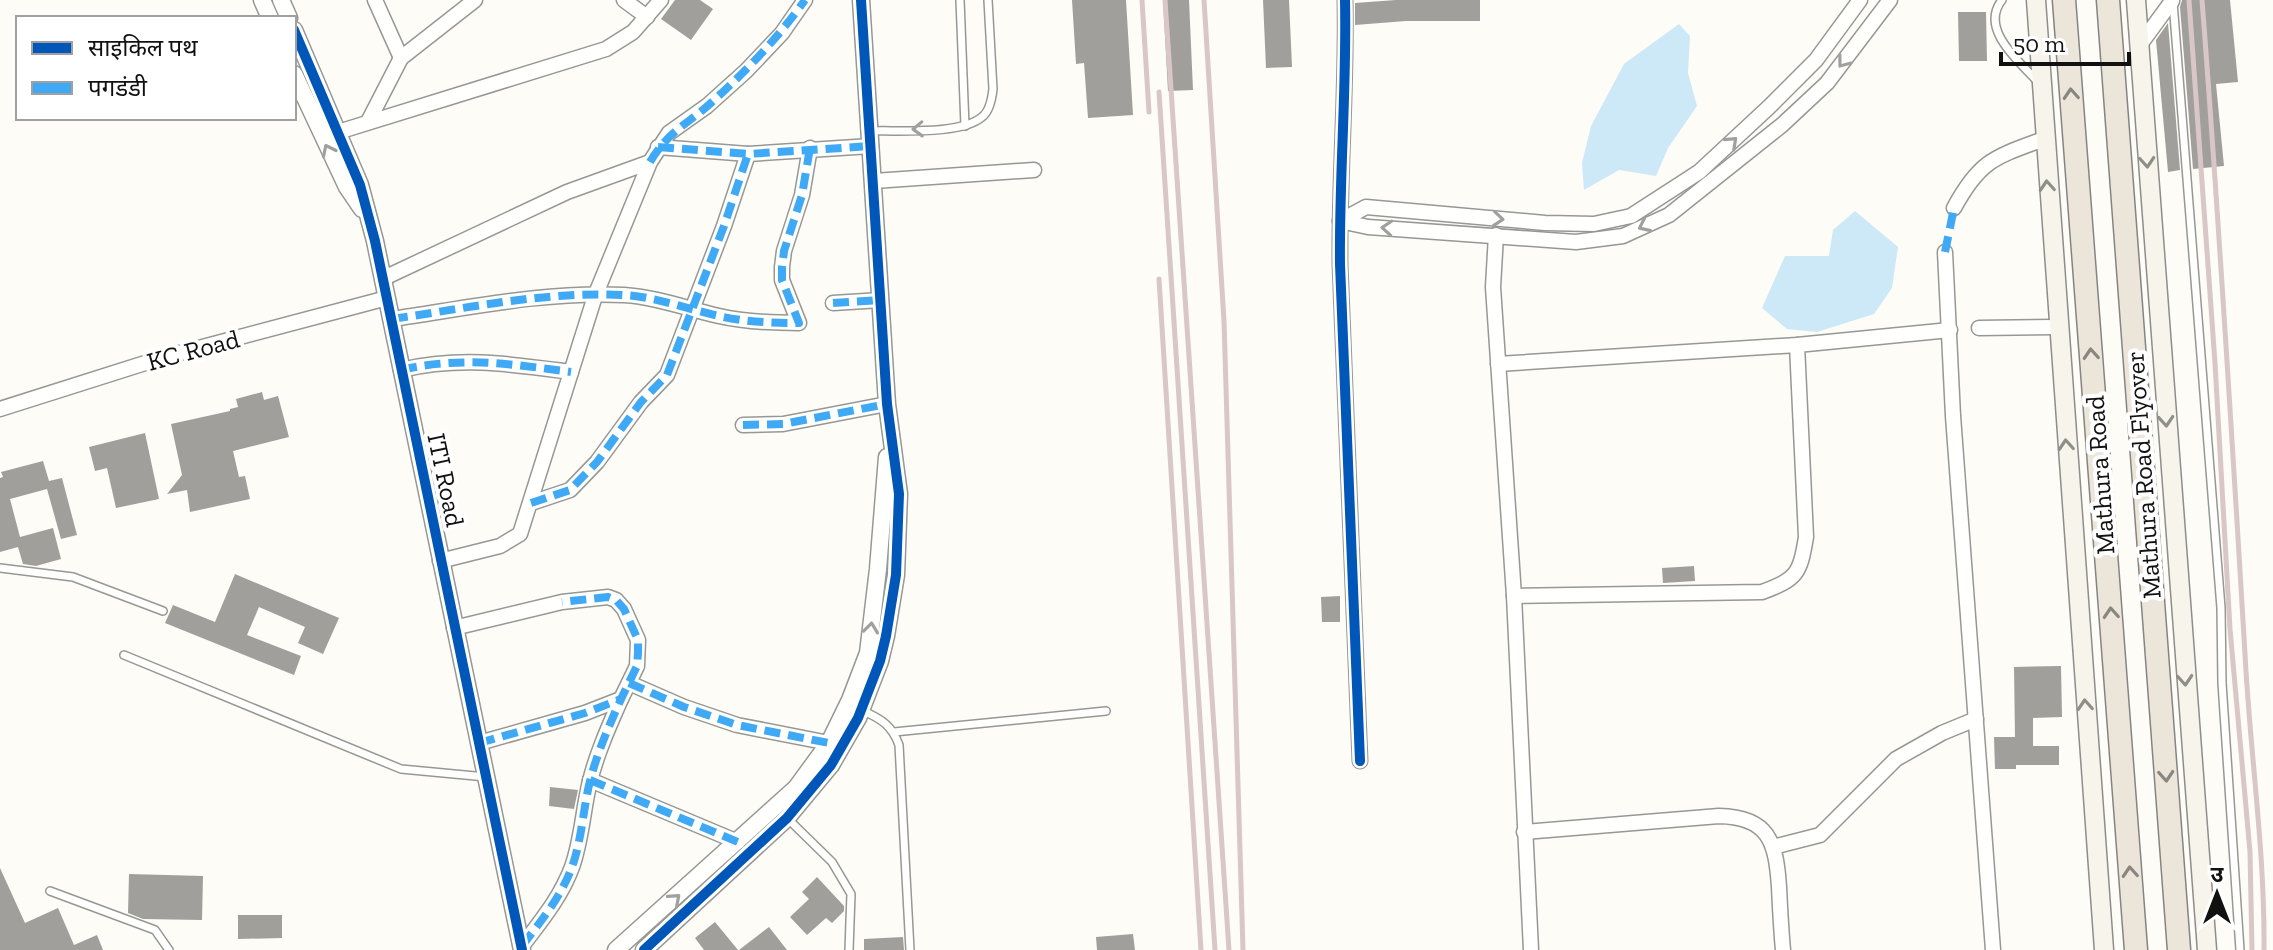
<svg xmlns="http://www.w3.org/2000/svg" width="2273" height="950" font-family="'Zilla Slab','Noto Sans Devanagari',serif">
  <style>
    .water { fill: #cde8f7 }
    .building { fill: #a19f9c }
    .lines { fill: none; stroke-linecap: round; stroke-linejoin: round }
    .service-casing { stroke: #979795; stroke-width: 10 }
    .minor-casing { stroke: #979795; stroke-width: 17 }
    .tertiary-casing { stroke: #979795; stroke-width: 19 }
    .secondary-casing { stroke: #8e8d8b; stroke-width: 21 }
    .trunk-casing { stroke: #858482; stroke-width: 25 }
    .service { stroke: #fffffe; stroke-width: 7 }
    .minor { stroke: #fffffe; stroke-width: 14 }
    .tertiary { stroke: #fffffe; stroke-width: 16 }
    .secondary { stroke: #f6f4eb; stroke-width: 18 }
    .trunk { stroke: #ece5da; stroke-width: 22 }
    .rail { stroke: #d9c6c7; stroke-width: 5 }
    .quiet { stroke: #3fa9f5; stroke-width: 8; stroke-dasharray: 16 8; stroke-linecap: butt }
    .cycleway-casing { stroke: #fff; stroke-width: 15 }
    .cycleway { stroke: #0057b8; stroke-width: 10 }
    .oneway { stroke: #a0a09f }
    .oneway2 { stroke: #898680 }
    .oneway3 { stroke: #8f8e89 }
    .labels { text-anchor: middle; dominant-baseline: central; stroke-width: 8; stroke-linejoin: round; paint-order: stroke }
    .street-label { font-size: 26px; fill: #111; stroke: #fff }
  </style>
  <rect width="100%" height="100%" fill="#fdfcf7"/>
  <!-- water -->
  <g class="water">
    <polygon points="1679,24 1690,36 1688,73 1697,106 1668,148 1656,176 1619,170 1584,190 1582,163 1591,126 1624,64"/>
    <polygon points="1855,211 1898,247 1892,288 1874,314 1817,332 1787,329 1762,308 1785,256 1829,256 1833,230"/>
  </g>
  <!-- building -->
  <g class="building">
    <polygon points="675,0 700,0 713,9 691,40 661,19"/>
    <polygon points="1072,0 1126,0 1133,115 1088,118 1084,63 1076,64"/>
    <polygon points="1163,0 1189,0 1193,90 1168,91"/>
    <polygon points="1263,0 1289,0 1292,67 1266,68"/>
    <polygon points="1396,0 1480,0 1480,21 1406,21 1355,25 1355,3"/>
    <polygon points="2182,0 2230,0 2238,82 2216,84 2224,166 2193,169 2180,7"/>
    <polygon points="1958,12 1986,12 1987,61 1959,61"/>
    <polygon points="2168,23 2180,170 2168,172 2156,40"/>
    <polygon points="262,392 264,400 278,396 289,437 233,451 239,477 245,476 250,499 190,512 187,490 167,494 182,475 171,424 230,411 230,409 238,407 236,399"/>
    <polygon points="145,433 159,499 116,508 107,468 95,471 89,447"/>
    <polygon points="43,461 49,481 62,478 77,535 61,539 47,489 10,499 20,537 53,528 61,559 36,566 23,564 18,547 0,552 0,478 3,477 1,472"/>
    <polygon points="1694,566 1695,581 1663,583 1662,568"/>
    <polygon points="235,574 339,618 323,654 298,643 305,627 259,607 247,635 301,656 294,675 165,623 173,605 215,622"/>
    <polygon points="1340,596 1340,622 1322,622 1321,597"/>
    <polygon points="2061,666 2062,717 2033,718 2033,746 2059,746 2059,765 2016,765 2016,769 1995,769 1994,737 2015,737 2014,667"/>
    <polygon points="550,787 578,790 574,809 549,806"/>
    <polygon points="0,868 25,923 58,908 74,945 97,935 103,950 0,950"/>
    <polygon points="129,874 203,876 202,920 143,919 128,913"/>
    <polygon points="817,877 844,906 844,911 832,923 826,918 807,935 790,917 809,899 802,892"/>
    <polygon points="238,915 282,915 282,938 238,939"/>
    <polygon points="715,922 738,950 704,950 695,938"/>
    <polygon points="769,927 787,950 739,950"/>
    <polygon points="1133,934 1135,950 1097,950 1096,937"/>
    <polygon points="903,937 904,950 864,950 864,939"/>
  </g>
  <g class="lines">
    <!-- service casing -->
    <g class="service-casing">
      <g id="service">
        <polyline points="960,0 965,126"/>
        <path d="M2002 0C1979 29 2019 61 2037 81"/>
        <polyline points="2173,2 2221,608 2222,683 2240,950"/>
        <path d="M871 131C899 130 961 135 982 117 990 111 992 98 993 89L988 0"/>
        <polyline points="0,568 73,577 163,611"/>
        <polyline points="124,655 401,769 486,777"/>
        <path d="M863 711C882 719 892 726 899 745L910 950"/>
        <polyline points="894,732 1106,711"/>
        <polyline points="787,818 832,862 851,894 849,950"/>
        <polyline points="50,891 155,930 169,950"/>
      </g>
    </g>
    <!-- minor casing -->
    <g class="minor-casing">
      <g id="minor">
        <polyline points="375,0 401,58"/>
        <polyline points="624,0 647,17"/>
        <path d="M1345 0C1347 88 1339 176 1340 264L1360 761"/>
        <polyline points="2139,46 2172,1"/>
        <polyline points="368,122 401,58 475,0"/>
        <polyline points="338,132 606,49 633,32 661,0"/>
        <polyline points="658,147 748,154 871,146"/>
        <polyline points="874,181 1034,170"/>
        <path d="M1954 208C1980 160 1995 157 2044 139"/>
        <polyline points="1340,221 1368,227 1576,242 1623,236 1669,215 1782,125 1827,83 1890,0"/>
        <polyline points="1340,221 1366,207 1545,223 1594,224 1631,216 1699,172 1769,107 1816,60 1860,0"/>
        <polyline points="1496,235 1493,287 1514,596 1531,950"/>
        <polyline points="1945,252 1953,416 1993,950"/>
        <polyline points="384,278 567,192 650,162"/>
        <polyline points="833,303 881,300"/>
        <path d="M392 319C468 308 547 291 624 295 656 297 688 309 719 316 745 322 772 323 799 323L782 280V267L784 251 802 195 810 148"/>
        <polyline points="1979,328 2057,327"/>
        <polyline points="1498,364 1797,345 1950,330"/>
        <path d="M401 370C461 356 511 364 571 372"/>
        <polyline points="0,409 161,358 387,298"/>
        <polyline points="743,425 783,424 887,404"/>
        <polyline points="531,503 570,490 597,462 641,402 667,375 724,226 748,154"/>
        <polyline points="440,561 500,546 520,534 595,296 650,162 669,133 707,106 746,71 782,33 805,0"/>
        <path d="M1514 596 1762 592C1797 579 1800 574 1806 537L1797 345"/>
        <polyline points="454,628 562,602 608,597 616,600 624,609 638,640 637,666 621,699 585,713 479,743"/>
        <polyline points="629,683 684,707 737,725 829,743"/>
        <polyline points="590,780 738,842"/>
        <path d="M1524 832 1719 816C1769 817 1776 842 1779 887 1780 908 1781 929 1783 950"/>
        <polyline points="1773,847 1820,835 1896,759 1942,733 1976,719"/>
        <path d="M522 946C541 921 561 897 572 867 582 839 583 809 590 781 597 753 609 726 621 699"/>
      </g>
    </g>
    <!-- tertiary casing -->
    <g class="tertiary-casing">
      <g id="tertiary">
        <polyline points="262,0 270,18"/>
        <polyline points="281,0 289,18"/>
        <polyline points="294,30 360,185 375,241 522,950"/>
        <polyline points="294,74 347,187 362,209"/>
        <polyline points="616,950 796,788 829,743 850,700 868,653 878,569 887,457"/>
        <polyline points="644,950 787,818 831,765 858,718 880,661 886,636 896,575 899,494 887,404 861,0"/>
      </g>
    </g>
    <!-- secondary casing -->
    <g class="secondary-casing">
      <g id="secondary">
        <polyline points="2036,0 2104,950"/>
        <polyline points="2136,0 2207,950"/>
      </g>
    </g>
    <!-- trunk casing -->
    <g class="trunk-casing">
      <g id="trunk">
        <polyline points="2064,0 2136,950"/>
        <polyline points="2108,0 2179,950"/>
      </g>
    </g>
    <!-- service -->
    <use href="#service" class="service"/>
    <!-- minor -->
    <use href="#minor" class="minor"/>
    <!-- tertiary -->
    <use href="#tertiary" class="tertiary"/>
    <!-- secondary -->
    <use href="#secondary" class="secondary"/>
    <!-- trunk -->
    <use href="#trunk" class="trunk"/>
    <!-- rail -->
    <g class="rail">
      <polyline points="1142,0 1149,112"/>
      <polyline points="1165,0 1229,950"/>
      <polyline points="1204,0 1224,321 1243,950"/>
      <polyline points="2189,0 2215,363 2230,629 2250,852 2252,950"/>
      <path d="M2202 0C2219 218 2232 436 2245 654 2250 753 2265 850 2264 950"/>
      <polyline points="1159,92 1215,950"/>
      <polyline points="1159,279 1201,950"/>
    </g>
    <!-- quiet -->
    <g class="quiet">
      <polyline points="658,147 748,154 871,146"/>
      <path d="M650 162C669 130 687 125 712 102 747 70 778 38 805 0"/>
      <polyline points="1945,252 1954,208"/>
      <polyline points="833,303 881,300"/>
      <path d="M392 319C468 308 547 291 624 295 656 297 688 309 719 316 745 322 772 323 799 323L782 280V267L784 251 802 195 810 148"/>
      <path d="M401 370C461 356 511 364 571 372"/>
      <polyline points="743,425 783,424 887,404"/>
      <polyline points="531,503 570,490 597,462 641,402 667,375 724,226 748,154"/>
      <polyline points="629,683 684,707 737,725 829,743"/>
      <polyline points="479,743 585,713 621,699 637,666 638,653 638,640 624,609 616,600 608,597 562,602"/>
      <polyline points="590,780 738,842"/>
      <path d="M522 946C541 921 561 897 572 867 582 839 583 809 590 781 597 753 609 726 621 699"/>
    </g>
    <!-- cycleway casing -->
    <g class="cycleway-casing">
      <g id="cycleway">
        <path d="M1345 0C1347 88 1339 176 1340 264L1360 761"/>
        <polyline points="294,30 360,185 375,241 522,950"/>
        <polyline points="644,950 787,818 831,765 858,718 880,661 886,636 896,575 899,494 887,404 861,0"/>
      </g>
    </g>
    <!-- cycleway -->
    <use href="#cycleway" class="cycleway"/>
  </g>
  <!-- one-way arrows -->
  <defs><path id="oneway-chevron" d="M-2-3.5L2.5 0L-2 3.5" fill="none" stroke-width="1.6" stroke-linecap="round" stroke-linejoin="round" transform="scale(2)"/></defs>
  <g class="oneway">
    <use href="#oneway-chevron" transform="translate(1843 62) rotate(127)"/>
    <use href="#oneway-chevron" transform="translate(918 129) rotate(178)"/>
    <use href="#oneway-chevron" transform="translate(1732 142) rotate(-43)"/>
    <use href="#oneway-chevron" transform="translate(328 150) rotate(-116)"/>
    <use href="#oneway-chevron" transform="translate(1498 219) rotate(5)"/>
    <use href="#oneway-chevron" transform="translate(1644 226) rotate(155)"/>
    <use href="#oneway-chevron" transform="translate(1387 228) rotate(-176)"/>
    <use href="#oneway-chevron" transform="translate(871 628) rotate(-83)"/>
    <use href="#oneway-chevron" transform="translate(675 899) rotate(-41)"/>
  </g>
  <g class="oneway2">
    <use href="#oneway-chevron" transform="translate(2071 94) rotate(-94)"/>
    <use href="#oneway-chevron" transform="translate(2091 354) rotate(-94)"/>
    <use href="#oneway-chevron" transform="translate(2111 613) rotate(-94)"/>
    <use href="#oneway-chevron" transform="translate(2166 776) rotate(86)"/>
    <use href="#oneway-chevron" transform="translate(2130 872) rotate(-94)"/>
  </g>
  <g class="oneway3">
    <use href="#oneway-chevron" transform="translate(2147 162) rotate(86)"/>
    <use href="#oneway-chevron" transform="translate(2047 186) rotate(-94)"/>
    <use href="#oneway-chevron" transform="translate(2166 421) rotate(86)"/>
    <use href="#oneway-chevron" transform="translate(2066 445) rotate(-94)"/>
    <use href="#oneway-chevron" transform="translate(2185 680) rotate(86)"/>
    <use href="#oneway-chevron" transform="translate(2085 705) rotate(-94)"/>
  </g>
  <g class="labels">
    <!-- street labels -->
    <g class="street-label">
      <text transform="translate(193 350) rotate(-15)">KC Road</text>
      <text transform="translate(2100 475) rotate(-94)">Mathura Road</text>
      <text transform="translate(2143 475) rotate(-94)">Mathura Road Flyover</text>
      <text transform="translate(446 480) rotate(78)">ITI Road</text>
    </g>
  </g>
  <!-- legend -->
  <rect x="16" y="16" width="280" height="104" fill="#ffffff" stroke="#a0a0a0" stroke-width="2"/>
  <rect x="32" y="42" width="40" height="12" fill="#0057b8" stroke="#a0a0a0" stroke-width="2"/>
  <text x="88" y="56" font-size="24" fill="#111111">साइकिल पथ</text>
  <rect x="32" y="82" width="40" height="12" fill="#3fa9f5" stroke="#a0a0a0" stroke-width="2"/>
  <text x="88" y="96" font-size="24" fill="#111111">पगडंडी</text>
  <!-- north arrow -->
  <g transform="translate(2217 894)" stroke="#ffffff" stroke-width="6" paint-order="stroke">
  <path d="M0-6L14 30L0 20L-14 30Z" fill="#111111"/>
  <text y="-12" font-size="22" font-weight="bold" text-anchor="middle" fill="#111111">उ</text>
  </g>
  <!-- scale -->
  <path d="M2001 52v12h128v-12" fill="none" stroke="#111111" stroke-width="4"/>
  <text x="2013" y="52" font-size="24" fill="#111111" stroke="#ffffff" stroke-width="6" paint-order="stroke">50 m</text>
</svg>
